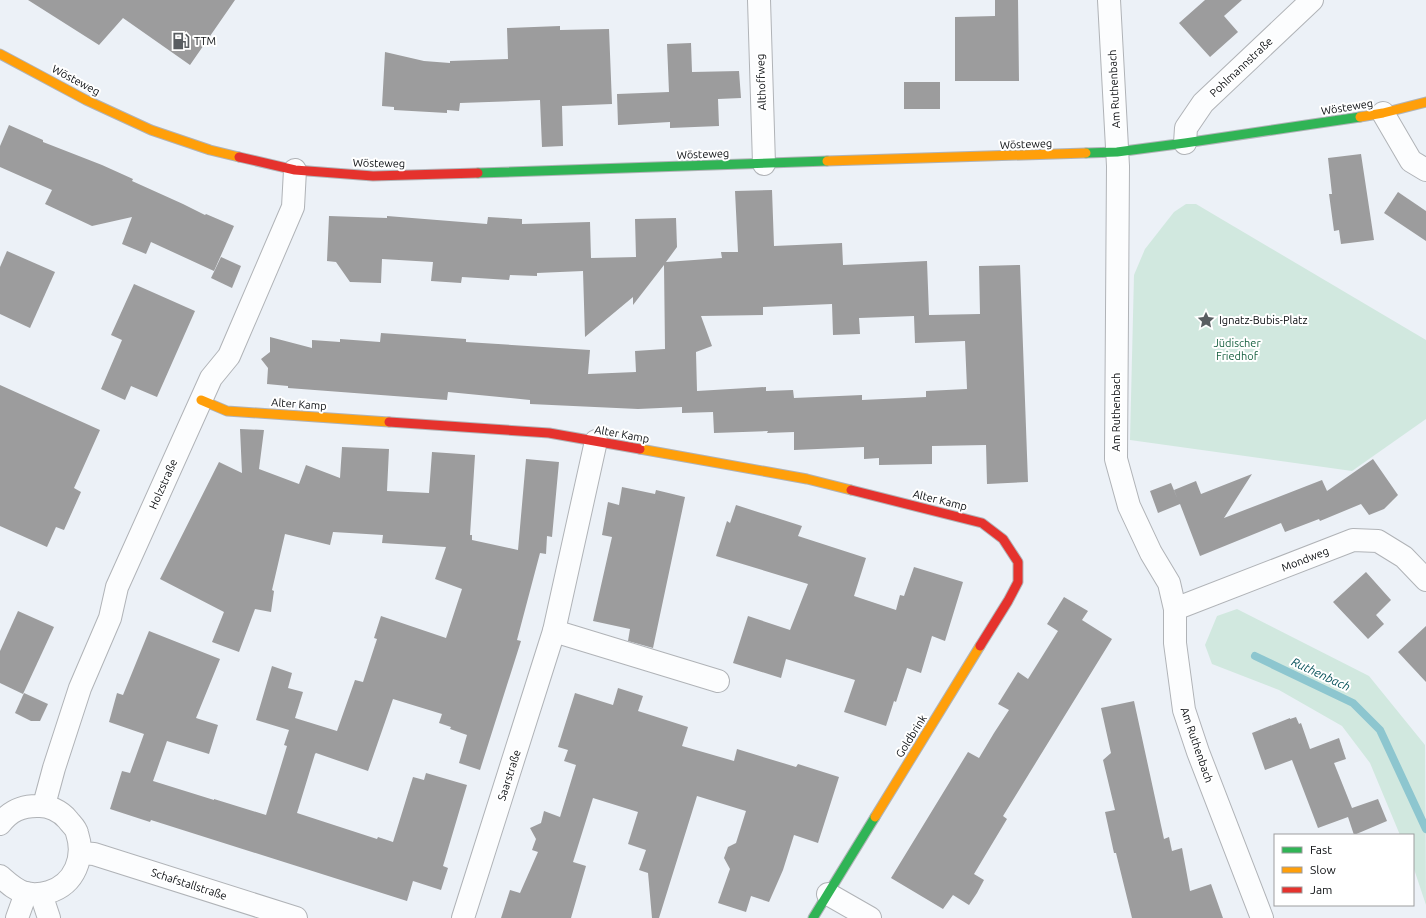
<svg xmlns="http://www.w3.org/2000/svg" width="1426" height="918" font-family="Ubuntu,sans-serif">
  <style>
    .green { fill: #d1e8df }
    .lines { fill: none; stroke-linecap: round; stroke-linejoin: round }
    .stream { stroke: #8dc6cf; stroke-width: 8 }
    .building { fill: #9c9c9d; fill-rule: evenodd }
    .street-casing { stroke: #b0b3b7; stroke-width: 24 }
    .fast-casing { stroke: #b0b3b7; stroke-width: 11 }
    .slow-casing { stroke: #b0b3b7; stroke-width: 11 }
    .jam-casing { stroke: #b0b3b7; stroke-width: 11 }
    .street { stroke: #fcfdfe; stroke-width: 22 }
    .fast { stroke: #30b455; stroke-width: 9 }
    .slow { stroke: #ff9f0a; stroke-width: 9 }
    .jam { stroke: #e5322d; stroke-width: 9 }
    .labels { text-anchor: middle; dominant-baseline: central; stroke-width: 4; stroke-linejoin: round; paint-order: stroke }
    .poi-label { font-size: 11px; fill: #0a0d10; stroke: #fff; text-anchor: start }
    .street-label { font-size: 11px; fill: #0a0d10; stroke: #fff }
    .park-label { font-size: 11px; fill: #1a6242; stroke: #fff }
    .water-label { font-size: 12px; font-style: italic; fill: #065159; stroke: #fff }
  </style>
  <rect width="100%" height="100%" fill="#ecf1f7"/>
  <!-- green -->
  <g class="green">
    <polygon points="1186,204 1196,204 1426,340 1426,419 1352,471 1130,440 1134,275 1145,249 1174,212"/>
    <polygon points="1237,609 1369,676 1425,745 1426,905 1413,866 1413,835 1400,835 1370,763 1342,726 1279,690 1212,664 1205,645 1217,616"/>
  </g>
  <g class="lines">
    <!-- stream -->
    <polyline class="stream" points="1255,656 1353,703 1380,730 1426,829"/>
  </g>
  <!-- building -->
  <g class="building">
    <polygon points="28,0 235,0 190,65 123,18 99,45"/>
    <polygon points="995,0 1018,0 1019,81 955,81 955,17 995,16"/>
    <polygon points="1205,0 1242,0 1224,16 1238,32 1210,57 1179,23"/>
    <polygon points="560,26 560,30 609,29 612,104 562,106 563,146 542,147 540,100 460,103 459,111 447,110 447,113 394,110 394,107 382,106 385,52 424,61 450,63 450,61 508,59 507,28"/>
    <polygon points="691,43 692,72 739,71 741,98 718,99 719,126 670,128 670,122 618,125 617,94 669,92 667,44"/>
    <rect x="904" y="82" width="36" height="27"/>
    <polygon points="9,125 43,140 43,142 102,165 133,179 132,181 183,204 205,215 206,214 234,226 214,271 151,242 146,254 122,244 132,217 92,226 45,204 52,190 0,167 0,146"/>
    <polygon points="1361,154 1374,240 1341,244 1339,230 1334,231 1329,194 1332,194 1328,158"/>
    <path d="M772 190 774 246 842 243 843 265 927 261 929 315 980 314 979 266 1020 265 1028 482 987 484 986 445 932 446V464L879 465V458L864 459V447L794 450V432L767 433 768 431 714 433 713 412 682 413V407L638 409 530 404V400L448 392 447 400 288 388V386L267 384 268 368 261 359 270 352V337L312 348V340L340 342V339L380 342 381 333 466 339V342L590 350 588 374 636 372 635 351 665 349 664 265 633 305V297L585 337 583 271 537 273V276L510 275 509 280 462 277 461 283 431 281 433 262 382 259 381 283 350 282 336 262 327 261 329 216 387 218V216L487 224 488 217 522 219V224L590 222 591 258 636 257 635 219 676 218 677 247 666 262 722 258 721 252H738L735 191ZM832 304 833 335 860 334 859 318 914 316 915 343 965 341 967 389 926 391V397L862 400V395L794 398 793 390 766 391V387L697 391 696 352 712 346 701 316 763 315V307Z"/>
    <polygon points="1398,192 1426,211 1426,241 1384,213"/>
    <polygon points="7,251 55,272 30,328 0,314 0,267"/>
    <polygon points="221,257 241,266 232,288 211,278"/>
    <polygon points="134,284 195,311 157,397 131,386 125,400 101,389 122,340 111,335"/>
    <polygon points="0,385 100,430 74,488 81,492 64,530 56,527 47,547 0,526"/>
    <polygon points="240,429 264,430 259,469 299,484 306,465 340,478 342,447 389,449 387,491 429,493 432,452 475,455 470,535 472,535 472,540 518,550 526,459 559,462 552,537 547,536 546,554 540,553 517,640 521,641 480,770 459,763 467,735 450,729 451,727 439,723 442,714 393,699 368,771 316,753 315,754 297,813 377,839 378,837 393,842 413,777 424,780 426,773 467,785 443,866 448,868 441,890 413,881 407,901 151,820 150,822 110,809 122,771 130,773 144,734 109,722 117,693 123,695 149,631 220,659 196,718 218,725 209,754 167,741 153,781 214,800 214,799 266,815 287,746 284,745 289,730 256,720 272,666 292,673 288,688 303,692 295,718 337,731 355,680 363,682 377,639 374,638 381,616 446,638 462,589 435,579 446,547 382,543 383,535 333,532 330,545 285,534 272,590 274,591 271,612 255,609 239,652 212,642 224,612 160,579 219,462 242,473"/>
    <polygon points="1373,459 1398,495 1384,509 1369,515 1361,504 1320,521 1319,519 1285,532 1281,523 1200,556 1180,504 1158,513 1150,491 1171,483 1178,500 1174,490 1196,481 1201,494 1252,474 1224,518 1322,480 1327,491"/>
    <polygon points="622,487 655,494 656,490 685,497 653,648 628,641 630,629 593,621 612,537 602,535 608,502 619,505"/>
    <polygon points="736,505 802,526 798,536 866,558 854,596 896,610 900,595 904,596 914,567 963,582 945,641 932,636 921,673 907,668 896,702 894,701 886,726 844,712 855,680 786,659 781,678 733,663 748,616 790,630 808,584 716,556 727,521 730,523"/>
    <polygon points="1366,572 1391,600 1376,615 1384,624 1368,639 1333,602"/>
    <polygon points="1064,597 1088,611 1082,620 1112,639 1003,816 1007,819 974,874 984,880 977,893 969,905 953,895 943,909 891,878 968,752 979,758 994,733 1009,710 998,704 1018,672 1028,679 1058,631 1047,624"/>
    <polygon points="18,611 54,627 23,694 0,683 0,651"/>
    <polygon points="1426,626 1426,682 1398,652"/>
    <polygon points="618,688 643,696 638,711 688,727 682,746 734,761 737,749 796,767 798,764 839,777 818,843 794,835 783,870 769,902 751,896 746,912 718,903 730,869 724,858 728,847 736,843 746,811 697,796 659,918 652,918 648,873 639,870 646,850 628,844 638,812 593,798 573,862 586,866 571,918 501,918 510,890 520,893 538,852 532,850 536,839 530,828 541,823 544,811 560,817 576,765 564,761 568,750 558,747 575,693 613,705"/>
    <polygon points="24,693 48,704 40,721 31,721 15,713"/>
    <polygon points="1134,701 1164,839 1169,837 1172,851 1182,848 1190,891 1211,884 1223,918 1132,918 1116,853 1114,853 1105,812 1115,810 1103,760 1111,753 1101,708"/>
    <polygon points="1296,717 1299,724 1301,723 1310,749 1339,738 1346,759 1334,763 1352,808 1378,799 1387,821 1354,835 1348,817 1318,828 1292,760 1265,770 1252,733 1290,718 1290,719"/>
  </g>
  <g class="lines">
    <!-- street casing -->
    <g class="street-casing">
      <g id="street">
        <polyline points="759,0 764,164"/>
        <polyline points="1109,0 1118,166 1116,459 1129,506 1151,553 1169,583 1175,609 1175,643 1184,710 1198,752 1262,918"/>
        <polyline points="1383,113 1411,161 1426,170"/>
        <polyline points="1185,143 1186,128 1203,103 1312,0"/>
        <polyline points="1175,609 1353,540 1378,541 1404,557 1426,580"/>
        <polyline points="554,631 718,681"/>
        <polyline points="44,805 54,768 80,688 110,618 117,587 211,378 229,356 293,207 295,170"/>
        <path d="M0 824C10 811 21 806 37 806 48 805 61 811 68 820 71 824 76 828 77 833 85 857 75 884 49 892 42 894 33 895 25 893 15 890 8 883 0 876"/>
        <polyline points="81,853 94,854 296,918"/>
        <polyline points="41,894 49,918"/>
        <polyline points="828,894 870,918"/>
        <polyline points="17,918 26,893"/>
        <polyline points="463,918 554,631 596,441"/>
      </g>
    </g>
    <!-- fast casing -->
    <g class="fast-casing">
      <g id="fast">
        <polyline points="1086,153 1117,152 1185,143 1360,117"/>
        <polyline points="478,173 827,161"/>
        <polyline points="813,918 875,817"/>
      </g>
    </g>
    <!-- slow casing -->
    <g class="slow-casing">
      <g id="slow">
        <polyline points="0,54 86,100 151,130 210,150 239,157"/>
        <polyline points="1360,117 1383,113 1426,102"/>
        <polyline points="827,161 1086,153"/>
        <polyline points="201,400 227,411 389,422"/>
        <polyline points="640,449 807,479 851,490"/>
        <polyline points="875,817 980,646"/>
      </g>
    </g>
    <!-- jam casing -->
    <g class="jam-casing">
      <g id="jam">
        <polyline points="239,157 295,170 373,176 478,173"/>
        <polyline points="389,422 549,433 640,449"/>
        <polyline points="851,490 982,523 1003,539 1018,562 1018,582 1008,601 980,646"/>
      </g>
    </g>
    <!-- street -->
    <use href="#street" class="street"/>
    <!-- fast -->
    <use href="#fast" class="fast"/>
    <!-- slow -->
    <use href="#slow" class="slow"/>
    <!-- jam -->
    <use href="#jam" class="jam"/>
  </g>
  <!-- icons -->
  <defs>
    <g id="fuel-bare" transform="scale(1.38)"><path d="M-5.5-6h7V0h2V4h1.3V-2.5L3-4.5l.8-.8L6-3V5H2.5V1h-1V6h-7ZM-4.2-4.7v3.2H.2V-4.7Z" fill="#595d61" stroke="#fff" stroke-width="2.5" paint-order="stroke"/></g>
    <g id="sight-bare" transform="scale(1.38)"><path d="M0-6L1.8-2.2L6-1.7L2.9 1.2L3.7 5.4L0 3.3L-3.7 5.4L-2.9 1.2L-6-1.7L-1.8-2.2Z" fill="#595d61" stroke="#fff" stroke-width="2.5" paint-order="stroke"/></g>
  </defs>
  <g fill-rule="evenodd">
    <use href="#fuel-bare" x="181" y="41"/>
    <use href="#sight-bare" x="1206" y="320"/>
  </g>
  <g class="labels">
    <!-- poi labels -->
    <g class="poi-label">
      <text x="194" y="41">TTM</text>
      <text x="1219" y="320">Ignatz-Bubis-Platz</text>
    </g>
    <!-- street labels -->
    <g class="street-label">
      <text transform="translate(1241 67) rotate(-43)">Pohlmannstraße</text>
      <text transform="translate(76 80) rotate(28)">Wösteweg</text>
      <text transform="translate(761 82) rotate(-92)">Althoffweg</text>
      <text transform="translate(1114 89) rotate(-93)">Am Ruthenbach</text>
      <text transform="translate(1347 107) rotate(-9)">Wösteweg</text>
      <text transform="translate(1026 144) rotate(-2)">Wösteweg</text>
      <text transform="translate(703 154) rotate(-2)">Wösteweg</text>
      <text transform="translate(379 163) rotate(1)">Wösteweg</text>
      <text transform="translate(299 404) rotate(4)">Alter Kamp</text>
      <text transform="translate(1116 412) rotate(-90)">Am Ruthenbach</text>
      <text transform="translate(622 434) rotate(10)">Alter Kamp</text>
      <text transform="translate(163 484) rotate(-66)">Holzstraße</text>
      <text transform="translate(940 500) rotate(14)">Alter Kamp</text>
      <text transform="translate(1305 559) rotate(-21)">Mondweg</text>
      <text transform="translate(911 736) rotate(-58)">Goldbrink</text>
      <text transform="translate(1197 745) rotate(71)">Am Ruthenbach</text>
      <text transform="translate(509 775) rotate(-72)">Saarstraße</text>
      <text transform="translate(189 884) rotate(18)">Schafstallstraße</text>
    </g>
    <!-- park labels -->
    <g class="park-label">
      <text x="1237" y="343">Jüdischer<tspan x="1237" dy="13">Friedhof</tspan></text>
    </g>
    <!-- water labels -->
    <g class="water-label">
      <text transform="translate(1321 674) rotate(25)">Ruthenbach</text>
    </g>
  </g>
  <!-- legend -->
  <rect x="1274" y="834" width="140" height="72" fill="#ffffff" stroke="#9d9e9f"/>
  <rect x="1282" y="847" width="20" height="6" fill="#30b455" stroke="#9d9e9f"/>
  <text x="1310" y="854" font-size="12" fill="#0a0d10">Fast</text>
  <rect x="1282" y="867" width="20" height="6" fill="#ff9f0a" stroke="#9d9e9f"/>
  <text x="1310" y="874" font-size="12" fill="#0a0d10">Slow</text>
  <rect x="1282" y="887" width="20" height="6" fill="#e5322d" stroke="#9d9e9f"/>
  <text x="1310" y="894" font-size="12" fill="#0a0d10">Jam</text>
</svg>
